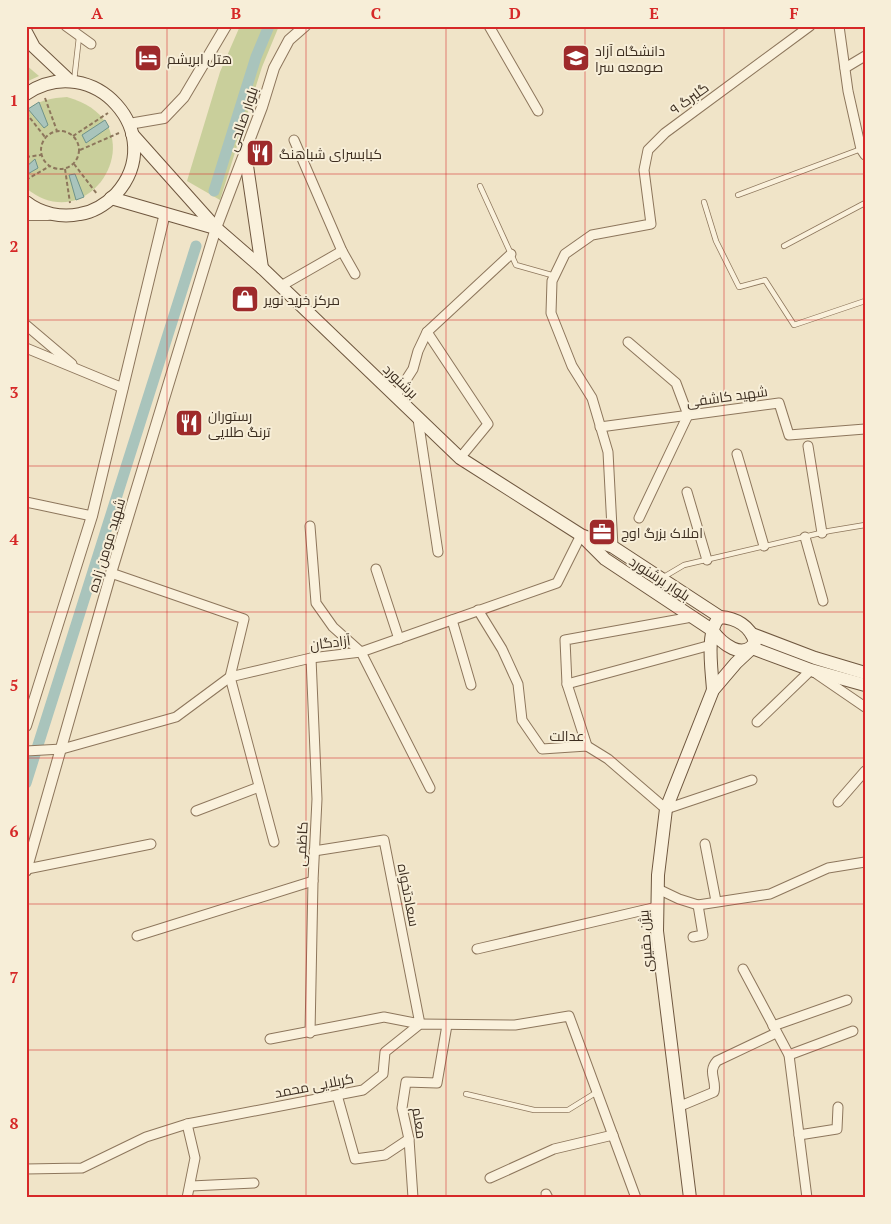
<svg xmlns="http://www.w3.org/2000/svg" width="891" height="1224" font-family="'PT Serif',Cairo,serif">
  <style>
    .green { fill: #c9cf9b }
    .water { fill: #a9c4bc; stroke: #6f938a }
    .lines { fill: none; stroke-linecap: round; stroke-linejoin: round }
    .canal { stroke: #a9c4bc; stroke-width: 11 }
    .service-casing { stroke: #8d765c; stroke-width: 6 }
    .minor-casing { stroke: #8d765c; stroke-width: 11 }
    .tertiary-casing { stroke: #8d765c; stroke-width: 12 }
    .secondary-casing { stroke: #6f573f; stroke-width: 14 }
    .path { stroke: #8d765c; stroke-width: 2; stroke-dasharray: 4 2.5; stroke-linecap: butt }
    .service { stroke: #faf1dc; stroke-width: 4.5 }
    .minor { stroke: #faf1dc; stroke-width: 9 }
    .tertiary { stroke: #faf1dc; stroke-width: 10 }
    .secondary { stroke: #faf1dc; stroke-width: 12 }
    .grid { fill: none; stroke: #d62828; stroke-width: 1; stroke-opacity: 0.55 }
    .labels { text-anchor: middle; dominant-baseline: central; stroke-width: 4; stroke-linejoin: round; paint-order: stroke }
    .poi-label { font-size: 14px; fill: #3d2e20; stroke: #f7eed8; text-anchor: start }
    .street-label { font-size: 14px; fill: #3d2e20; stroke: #f7eed8 }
    .neatline { fill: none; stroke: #d62828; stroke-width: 2 }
    .grid-label { font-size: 16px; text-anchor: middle; font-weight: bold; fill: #d62828 }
  </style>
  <rect width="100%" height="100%" fill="#f0e4c8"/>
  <!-- green -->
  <g class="green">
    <polygon points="240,26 279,26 262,67 220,200 187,181 220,72"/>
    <polygon points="26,65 39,76 26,82"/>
    <path d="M67 97C161 123 92 243 26 188V111C38 100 52 98 67 97Z"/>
  </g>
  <!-- water -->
  <g class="water">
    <polygon points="39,102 48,125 44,128 28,109"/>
    <polygon points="105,120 109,127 86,143 82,135"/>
    <polygon points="35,159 38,168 26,175 26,167"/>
    <polygon points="75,174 84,197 76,200 69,175"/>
  </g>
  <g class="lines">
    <!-- canal -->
    <g class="canal">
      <polyline points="214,191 256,57 269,26"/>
      <polyline points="26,783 196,246"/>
    </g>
    <!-- service casing -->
    <g class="service-casing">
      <g id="service">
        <polyline points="74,81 79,37"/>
        <polyline points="480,186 516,265 555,276"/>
        <polyline points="738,195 861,149"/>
        <polyline points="704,202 716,241 739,287 765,280 794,325 865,301"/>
        <polyline points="784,246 865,203"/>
        <polyline points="662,578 684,565 829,531 865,525"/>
        <polyline points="466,1094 534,1110 568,1110 597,1092"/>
      </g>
    </g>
    <!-- minor casing -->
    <g class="minor-casing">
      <g id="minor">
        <polyline points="66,26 91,44"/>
        <polyline points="489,26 538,111"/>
        <polyline points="839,26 848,91 861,149 865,155"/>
        <polyline points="845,68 865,56"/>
        <polyline points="294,140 342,251 355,274"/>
        <polyline points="281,286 342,251"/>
        <polyline points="26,325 72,364"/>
        <polyline points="427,332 488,424 460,458"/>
        <polyline points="628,342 676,383 688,415 639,518"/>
        <polyline points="26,348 123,388"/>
        <polyline points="395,397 413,369 418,351 427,332 511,254"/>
        <polyline points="418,419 438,552"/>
        <polyline points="600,427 779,403 789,435 865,429"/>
        <polyline points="808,446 822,533"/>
        <polyline points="737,454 764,546"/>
        <polyline points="687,492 707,560"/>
        <polyline points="26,502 92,516"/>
        <polyline points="310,526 316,603 333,627 361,652 430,788"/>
        <polyline points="805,537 823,601"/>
        <polyline points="613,547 608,452 592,398 572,366 551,313 552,281 565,254 592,235 651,224 644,170 648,150 665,133 810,26"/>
        <polyline points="376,569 399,639"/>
        <polyline points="111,573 244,619 230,677 274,842"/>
        <polyline points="478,610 502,649 518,684 522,720 542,749 587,746 608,759 666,809 752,780"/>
        <polyline points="452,620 471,685"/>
        <polyline points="567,684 711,645"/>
        <polyline points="757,722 811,670 865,707"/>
        <polyline points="587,746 567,684 565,640 692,617"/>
        <polyline points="26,751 62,749 176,717 230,677 311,658 361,652 557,583 581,535"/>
        <polyline points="838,802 865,771"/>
        <polyline points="196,811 259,787"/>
        <polyline points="705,844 716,901"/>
        <polyline points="27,869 151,844"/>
        <polyline points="658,889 679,899 698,905 770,894 828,868 865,862"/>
        <polyline points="137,936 313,881"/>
        <polyline points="693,937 703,935 698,905"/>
        <polyline points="477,949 657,907"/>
        <polyline points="743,969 789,1055 807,1198"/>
        <polyline points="773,1026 847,1000"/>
        <polyline points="310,1033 313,881 317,799 311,658"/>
        <polyline points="270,1039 384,1017 420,1024 384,840 314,851"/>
        <polyline points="789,1055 853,1031"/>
        <polyline points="337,1095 355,1159 385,1155 409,1139"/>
        <path d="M678 1107 714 1092C717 1080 707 1072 717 1061L776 1033"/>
        <polyline points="799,1135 837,1129 838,1107"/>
        <polyline points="26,1169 82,1168 146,1137 187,1124 363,1090 383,1074 385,1052 420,1024 515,1025 569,1016 636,1198"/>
        <polyline points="490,1178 554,1149 613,1135"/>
        <polyline points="191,1186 254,1183"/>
        <polyline points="546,1194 548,1198"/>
        <polyline points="187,1198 195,1158 187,1124"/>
        <polyline points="413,1198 409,1139 402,1108 406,1082 437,1083 447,1025"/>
      </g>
    </g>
    <!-- tertiary casing -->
    <g class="tertiary-casing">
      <g id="tertiary">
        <polyline points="129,124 164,118 184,97 226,26"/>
        <polyline points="26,215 48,215"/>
        <polyline points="26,726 92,516 165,213"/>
        <polyline points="26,871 111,573 216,228 262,107 274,68 289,40 305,26"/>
      </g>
    </g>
    <!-- secondary casing -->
    <g class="secondary-casing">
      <g id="secondary">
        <polyline points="26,32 34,47 70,81"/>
        <path d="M26 94C93 49 170 134 116 194 106 204 94 212 80 214 62 218 41 214 26 202"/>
        <polyline points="132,134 216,228 262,268 460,458 581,535 613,547 720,617"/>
        <polyline points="245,152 262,268"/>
        <polyline points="111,198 215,228"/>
        <path d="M584 538 605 559 712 630C721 643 744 662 755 642 750 626 736 618 720 617 705 630 712 671 713 690"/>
        <polyline points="752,634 815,658 865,673"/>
        <polyline points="690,1198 657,931 658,875 666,809 713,690 736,663 752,648 811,670 865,685"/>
      </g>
    </g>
    <!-- path -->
    <g class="path">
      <polyline points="45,98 57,131"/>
      <polyline points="26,113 45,137"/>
      <circle cx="60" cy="150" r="19"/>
      <polyline points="73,136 108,113"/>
      <polyline points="80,150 119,133"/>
      <polyline points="26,157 41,155"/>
      <polyline points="74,164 97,194"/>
      <polyline points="65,169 70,203"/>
      <polyline points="26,180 50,166"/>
    </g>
    <!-- service -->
    <use href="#service" class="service"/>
    <!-- minor -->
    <use href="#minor" class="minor"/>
    <!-- tertiary -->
    <use href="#tertiary" class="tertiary"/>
    <!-- secondary -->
    <use href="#secondary" class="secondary"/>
  </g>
  <!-- grid -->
  <path class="grid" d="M167 26V1198M306 26V1198M446 26V1198M585 26V1198M724 26V1198M26 174H865M26 320H865M26 466H865M26 612H865M26 758H865M26 904H865M26 1050H865"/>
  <!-- icons -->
  <defs>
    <g id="hotel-square" transform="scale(1.4375)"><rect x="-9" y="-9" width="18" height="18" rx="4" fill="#9e2a2b" stroke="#f7eed8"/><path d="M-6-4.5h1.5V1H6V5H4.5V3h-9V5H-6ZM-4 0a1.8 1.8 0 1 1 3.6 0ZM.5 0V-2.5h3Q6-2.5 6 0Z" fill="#fff"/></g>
    <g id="university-square" transform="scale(1.4375)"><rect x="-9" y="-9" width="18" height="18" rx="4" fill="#9e2a2b" stroke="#f7eed8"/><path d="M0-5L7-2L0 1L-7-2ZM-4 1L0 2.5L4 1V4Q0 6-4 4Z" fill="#fff"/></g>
    <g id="restaurant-square" transform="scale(1.4375)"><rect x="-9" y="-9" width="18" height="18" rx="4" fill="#9e2a2b" stroke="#f7eed8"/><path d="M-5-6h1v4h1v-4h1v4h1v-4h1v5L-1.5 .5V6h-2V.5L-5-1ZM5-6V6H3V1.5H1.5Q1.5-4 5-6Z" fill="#fff"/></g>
    <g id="shop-square" transform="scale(1.4375)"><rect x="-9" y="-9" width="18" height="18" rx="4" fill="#9e2a2b" stroke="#f7eed8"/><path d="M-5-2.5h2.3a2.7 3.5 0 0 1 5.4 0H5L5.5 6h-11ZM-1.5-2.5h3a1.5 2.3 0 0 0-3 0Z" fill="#fff"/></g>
    <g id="office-square" transform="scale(1.4375)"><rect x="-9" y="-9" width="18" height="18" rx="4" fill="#9e2a2b" stroke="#f7eed8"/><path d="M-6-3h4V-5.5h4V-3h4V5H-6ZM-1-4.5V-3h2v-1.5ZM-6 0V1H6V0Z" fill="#fff"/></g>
  </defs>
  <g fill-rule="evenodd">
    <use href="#hotel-square" x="148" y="58"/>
    <use href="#university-square" x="576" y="58"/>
    <use href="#restaurant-square" x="260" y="153"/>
    <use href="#shop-square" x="245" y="299"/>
    <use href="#restaurant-square" x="189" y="423"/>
    <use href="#office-square" x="602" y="532"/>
  </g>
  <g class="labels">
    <!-- poi labels -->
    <g class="poi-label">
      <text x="595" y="50">دانشگاه آزاد<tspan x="595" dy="16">صومعه سرا</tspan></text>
      <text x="167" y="58">هتل ابریشم</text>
      <text x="279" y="153">کبابسرای شباهنگ</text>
      <text x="264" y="299">مرکز خرید نویر</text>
      <text x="208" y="415">رستوران<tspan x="208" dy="16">ترنگ طلایی</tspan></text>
      <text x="621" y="532">املاک بزرگ اوج</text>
    </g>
    <!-- street labels -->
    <g class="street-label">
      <text transform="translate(689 98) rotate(-36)">گلبرگ ۹</text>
      <text transform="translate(242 119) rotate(-71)">بلوار صالحی</text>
      <text transform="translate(401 381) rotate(44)">برشنورد</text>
      <text transform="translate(727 396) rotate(-8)">شهید کاشفی</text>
      <text transform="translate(106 545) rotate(-73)">شهید مومن زاده</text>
      <text transform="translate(660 578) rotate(33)">بلوار برشنورد</text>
      <text transform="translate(330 642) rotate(-7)">آزادگان</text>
      <text x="567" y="735">عدالت</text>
      <text transform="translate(301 844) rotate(-87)">کاظمی</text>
      <text transform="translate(409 895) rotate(79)">سعادتخواه</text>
      <text transform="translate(645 941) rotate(-94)">بیژن حقیری</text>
      <text transform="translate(314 1085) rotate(-11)">کربلایی محمد</text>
      <text transform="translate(420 1123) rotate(82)">معلم</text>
    </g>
  </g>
  <!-- border -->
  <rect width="891" height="1224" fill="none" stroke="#f7eed8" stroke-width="55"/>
  <rect x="28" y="28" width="836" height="1168" class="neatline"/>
  <g class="grid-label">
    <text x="97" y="19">A</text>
    <text x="236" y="19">B</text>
    <text x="376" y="19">C</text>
    <text x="515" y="19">D</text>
    <text x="654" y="19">E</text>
    <text x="794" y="19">F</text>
    <text x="14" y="106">1</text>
    <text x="14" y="252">2</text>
    <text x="14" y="398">3</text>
    <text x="14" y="545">4</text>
    <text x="14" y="691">5</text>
    <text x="14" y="837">6</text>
    <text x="14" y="983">7</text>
    <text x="14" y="1129">8</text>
  </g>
</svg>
